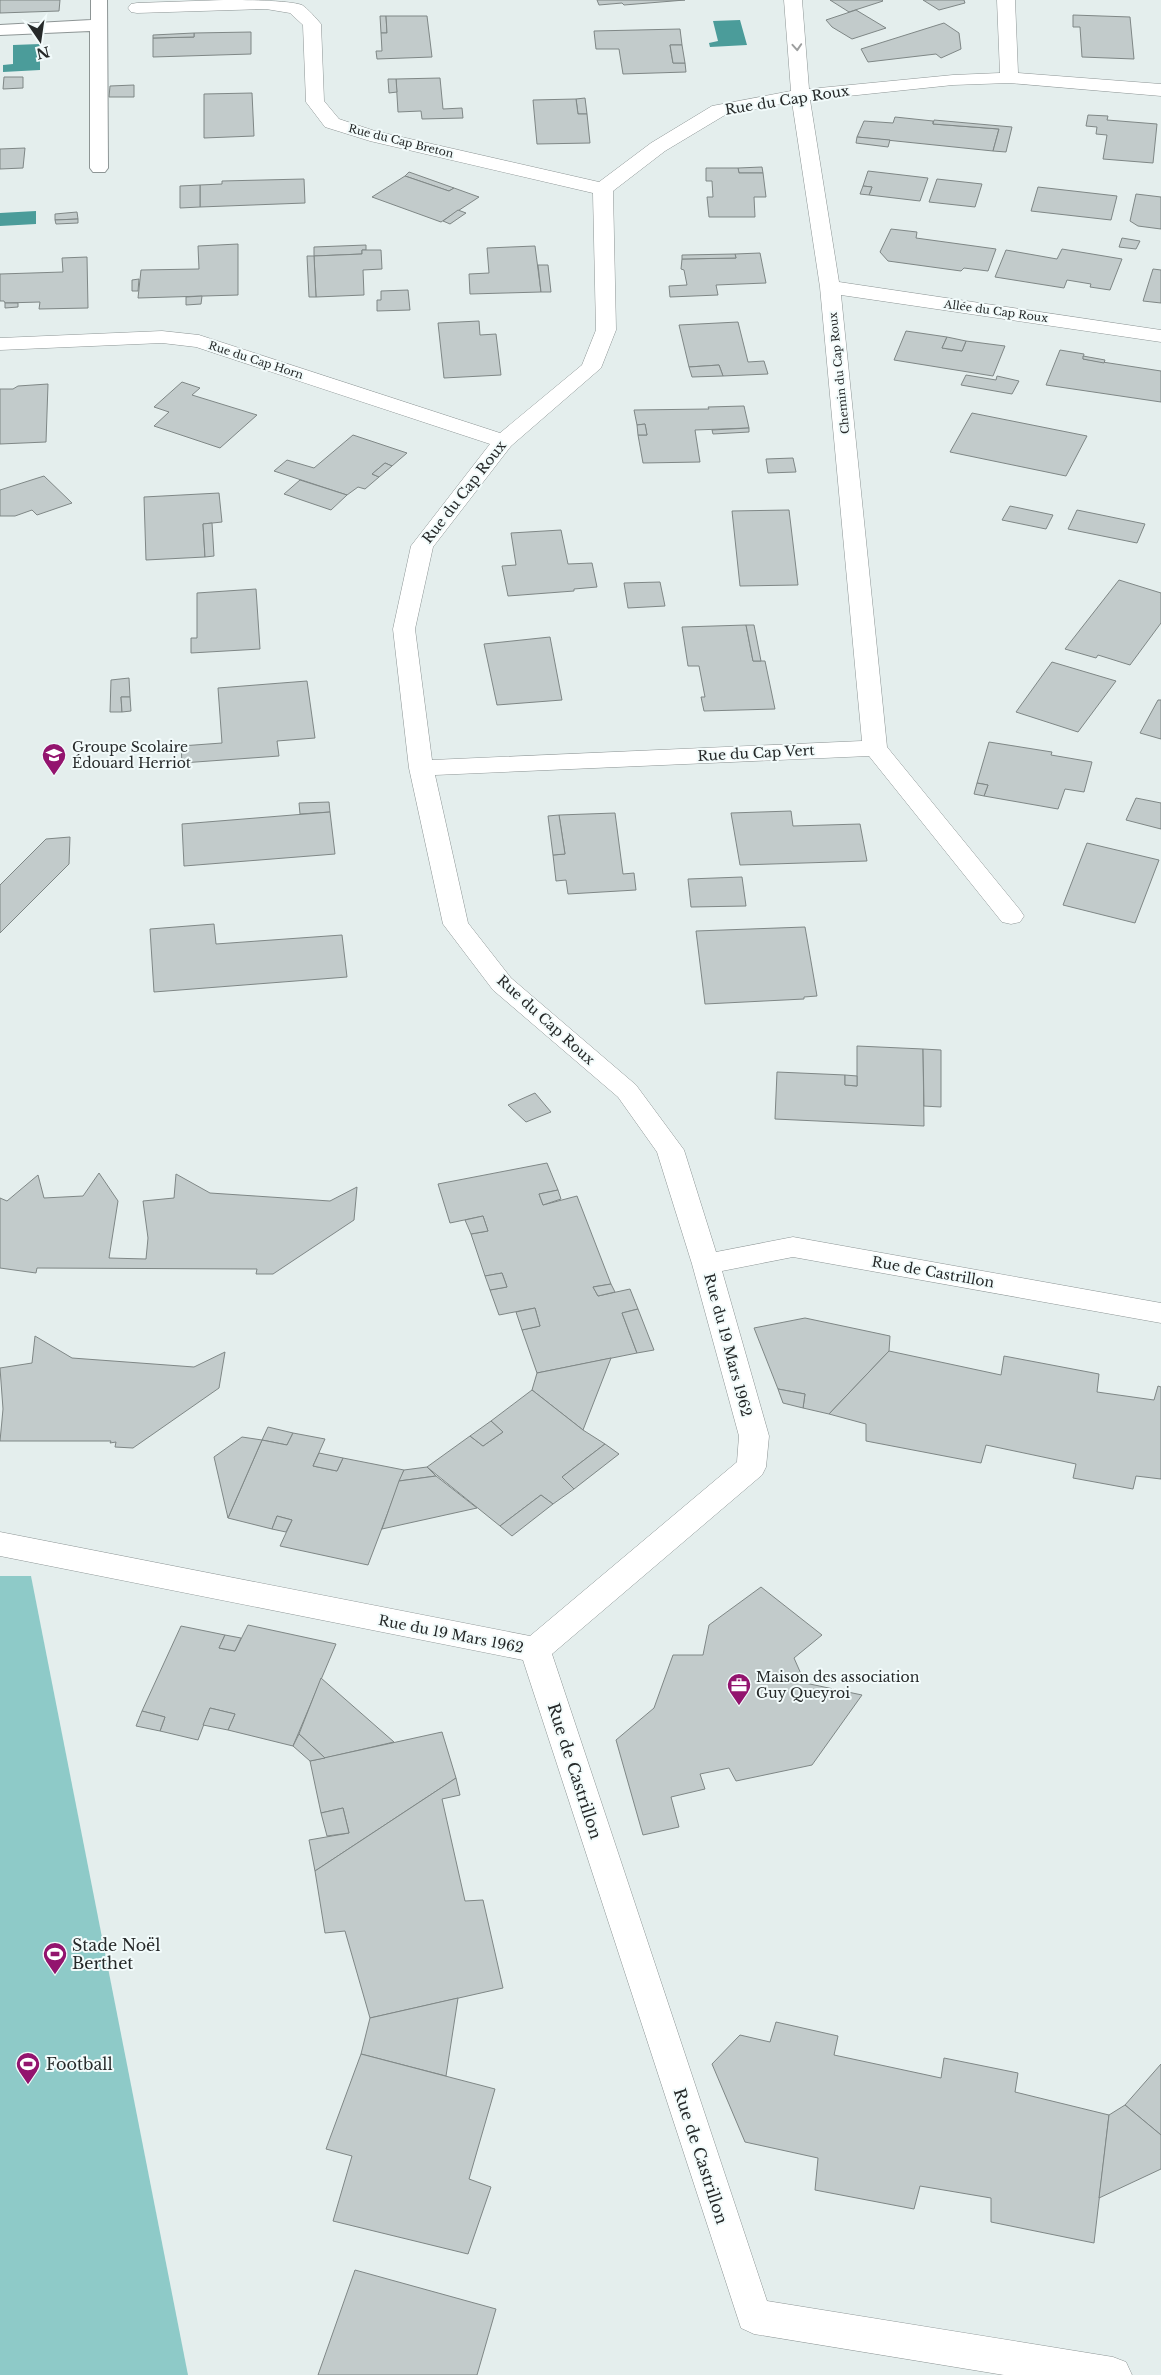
<svg xmlns="http://www.w3.org/2000/svg" width="1161" height="2375" font-family="'Libre Baskerville',serif">
  <style>
    .green { fill: #8ecac8 }
    .water { fill: #4b9c9a }
    .building { fill: #c2cbcb; stroke: #7f8786 }
    .lines { fill: none; stroke-linecap: round; stroke-linejoin: round }
    .lane-casing { stroke: #8d9595; stroke-width: 2 }
    .street-casing { stroke: #8d9595; stroke-width: 1 }
    .lane { fill: #fff; fill-rule: evenodd }
    .street { fill: #fff; fill-rule: evenodd }
    .oneway { stroke: #9d9f9f }
    .labels { text-anchor: middle; dominant-baseline: central; stroke-width: 4; stroke-linejoin: round; paint-order: stroke }
    .far-street-label { font-size: 11px; fill: #262929; stroke: #f2fbfb }
    .street-label { font-size: 14px; fill: #262929; stroke: #f2fbfb }
    .poi-label { font-size: 14px; fill: #262929; stroke: #f2fbfb; text-anchor: start }
    .near-street-label { font-size: 16px; fill: #262929; stroke: #f2fbfb }
    .near-poi-label { font-size: 16px; fill: #262929; stroke: #f2fbfb; text-anchor: start }
  </style>
  <rect width="100%" height="100%" fill="#e4eeed"/>
  <!-- green -->
  <polygon class="green" points="0,1576 31,1576 188,2375 0,2375"/>
  <!-- water -->
  <g class="water">
    <polygon points="740,20 747,45 710,47 709,43 718,41 713,21"/>
    <polygon points="40,44 40,70 3,72 3,65 13,64 13,45"/>
    <polygon points="36,211 36,224 0,226 0,213"/>
  </g>
  <!-- building -->
  <g class="building">
    <polygon points="0,0 60,0 59,11 0,13"/>
    <polygon points="597,0 685,0 624,5 622,3 599,5"/>
    <polygon points="830,0 882,0 883,1 849,12"/>
    <polygon points="923,0 964,0 965,3 939,10"/>
    <polygon points="856,10 886,28 852,39 832,27 826,20"/>
    <polygon points="1073,15 1130,17 1134,59 1082,57 1080,27 1073,27"/>
    <polygon points="380,16 386,16 387,33 381,33"/>
    <polygon points="386,16 427,16 432,57 377,59 376,51 382,51 381,33 387,33"/>
    <polygon points="944,23 959,33 961,49 941,58 936,54 868,62 861,49"/>
    <polygon points="680,29 682,45 670,45 673,63 685,63 686,72 623,74 619,49 596,49 594,31"/>
    <polygon points="251,32 251,54 153,57 153,38 194,37 194,33"/>
    <polygon points="194,33 194,37 153,38 153,35"/>
    <polygon points="670,45 682,45 685,63 673,63"/>
    <polygon points="4,77 23,77 23,88 3,89"/>
    <polygon points="440,78 443,109 462,108 463,118 422,119 421,111 398,112 396,79"/>
    <polygon points="388,79 396,79 397,92 389,93"/>
    <polygon points="134,85 134,97 109,97 110,86"/>
    <polygon points="252,93 254,136 204,138 204,94"/>
    <polygon points="585,98 587,114 578,114 576,99"/>
    <polygon points="576,99 578,114 587,114 590,143 537,144 533,100"/>
    <polygon points="1088,115 1108,116 1107,120 1157,124 1153,163 1103,159 1107,135 1096,134 1097,127 1086,126"/>
    <polygon points="895,117 933,121 933,124 999,129 993,151 857,137 864,121 893,123"/>
    <polygon points="934,120 1012,127 1006,152 993,151 999,129 933,124"/>
    <polygon points="857,137 890,140 888,147 856,143"/>
    <polygon points="25,148 23,168 0,169 0,149"/>
    <polygon points="762,167 763,173 739,173 738,168"/>
    <polygon points="706,168 738,168 739,173 763,173 766,197 754,197 755,217 709,217 707,197 713,197 712,181 706,181"/>
    <polygon points="868,171 928,178 920,201 869,195 872,187 863,186"/>
    <polygon points="409,172 454,188 449,191 405,176"/>
    <polygon points="405,176 449,191 454,188 479,197 441,222 372,197"/>
    <polygon points="304,179 305,203 200,207 200,185 222,184 222,181"/>
    <polygon points="937,179 982,184 975,207 929,202"/>
    <polygon points="200,185 200,207 180,208 180,186"/>
    <polygon points="863,186 872,187 869,195 860,194"/>
    <polygon points="1038,187 1117,196 1111,220 1031,211"/>
    <polygon points="1136,194 1161,197 1161,229 1138,226 1130,221"/>
    <polygon points="458,210 466,213 450,224 443,221"/>
    <polygon points="77,212 78,219 55,220 55,214"/>
    <polygon points="78,219 78,223 56,224 55,220"/>
    <polygon points="891,229 917,232 916,238 996,249 988,271 964,268 961,271 888,261 880,252"/>
    <polygon points="1122,238 1140,241 1136,249 1119,247"/>
    <polygon points="238,244 238,295 138,298 141,270 199,269 198,246"/>
    <polygon points="366,245 366,250 362,250 362,254 314,256 314,247"/>
    <polygon points="535,246 541,292 470,294 469,274 489,273 487,248"/>
    <polygon points="1062,249 1122,259 1110,290 1090,287 1091,284 1067,280 1064,288 995,277 1006,250 1057,259"/>
    <polygon points="362,250 381,250 382,269 363,270 364,295 316,297 314,256 362,254"/>
    <polygon points="760,253 766,283 716,285 718,295 670,297 669,286 687,285 684,270 681,269 682,259 736,258 735,254"/>
    <polygon points="735,254 736,258 682,259 682,255"/>
    <polygon points="307,256 314,256 316,297 309,297"/>
    <polygon points="87,257 88,308 39,309 40,302 5,303 4,301 0,301 0,274 63,272 62,258"/>
    <polygon points="538,265 548,265 551,292 541,292"/>
    <polygon points="1153,269 1161,270 1161,303 1143,301"/>
    <polygon points="139,279 138,291 132,291 132,280"/>
    <polygon points="408,290 410,310 377,311 377,300 381,300 381,291"/>
    <polygon points="202,296 201,304 186,305 186,297"/>
    <polygon points="5,303 18,303 18,307 5,308"/>
    <polygon points="479,321 480,335 496,334 501,375 444,378 438,323"/>
    <polygon points="738,322 748,362 764,361 768,374 723,376 719,365 689,367 679,325"/>
    <polygon points="906,331 947,337 942,348 962,351 966,341 1005,346 993,376 894,360"/>
    <polygon points="947,337 966,341 962,351 942,348"/>
    <polygon points="1060,350 1084,354 1083,359 1161,371 1161,402 1046,385"/>
    <polygon points="1083,356 1105,360 1104,363 1083,359"/>
    <polygon points="719,365 723,376 692,377 689,367"/>
    <polygon points="966,375 996,380 997,376 1019,381 1012,394 961,385"/>
    <polygon points="182,382 200,388 192,395 257,415 220,448 154,426 169,412 154,407"/>
    <polygon points="48,384 46,442 0,444 0,389 13,389 18,386"/>
    <polygon points="744,406 749,428 695,430 700,462 643,463 638,435 647,435 645,424 637,425 634,410 709,409 708,407"/>
    <polygon points="972,413 1087,436 1066,476 950,452"/>
    <polygon points="645,424 647,435 638,435 637,425"/>
    <polygon points="749,428 749,432 713,434 712,430"/>
    <polygon points="353,435 407,453 392,466 385,463 372,474 379,477 365,489 358,487 347,495 274,471 287,460 314,468"/>
    <polygon points="793,458 796,472 768,473 766,459"/>
    <polygon points="385,463 392,466 379,477 372,474"/>
    <polygon points="44,476 72,503 37,515 32,510 15,516 0,516 0,490"/>
    <polygon points="300,480 347,495 331,510 284,494"/>
    <polygon points="219,493 222,522 203,524 205,557 146,560 144,497"/>
    <polygon points="1010,506 1053,515 1046,529 1002,520"/>
    <polygon points="789,510 798,585 740,586 732,511"/>
    <polygon points="1077,510 1145,524 1137,543 1068,529"/>
    <polygon points="212,523 214,556 205,557 203,524"/>
    <polygon points="561,530 568,564 592,563 597,587 574,589 574,591 508,596 502,566 516,565 511,533"/>
    <polygon points="1119,580 1161,593 1161,623 1130,665 1098,655 1096,658 1065,649"/>
    <polygon points="660,582 665,606 628,608 624,583"/>
    <polygon points="256,589 260,649 191,653 191,638 197,638 197,593"/>
    <polygon points="746,625 753,661 765,661 775,709 704,711 701,697 705,697 699,666 688,666 682,627"/>
    <polygon points="746,625 754,625 761,661 753,661"/>
    <polygon points="550,637 562,700 497,705 484,644"/>
    <polygon points="1052,662 1116,681 1078,732 1016,712"/>
    <polygon points="129,678 130,697 121,697 122,712 110,712 111,680"/>
    <polygon points="307,681 315,738 277,741 279,756 182,763 181,746 222,743 218,688"/>
    <polygon points="121,697 130,697 131,711 122,712"/>
    <polygon points="1158,700 1161,700 1161,739 1140,733"/>
    <polygon points="989,742 1052,752 1051,755 1092,762 1084,792 1065,789 1058,809 984,796 988,785 977,783"/>
    <polygon points="977,783 988,785 984,796 974,794"/>
    <polygon points="1136,798 1161,803 1161,829 1126,820"/>
    <polygon points="329,802 330,812 300,814 299,803"/>
    <polygon points="791,811 793,826 860,824 867,861 740,865 731,813"/>
    <polygon points="330,812 335,854 184,866 182,824"/>
    <polygon points="615,813 623,874 634,873 636,890 568,894 566,880 556,881 553,855 565,854 559,815"/>
    <polygon points="559,815 565,854 553,855 548,816"/>
    <polygon points="70,837 69,864 0,933 0,885 46,839"/>
    <polygon points="1087,843 1159,860 1135,923 1063,905"/>
    <polygon points="742,877 746,906 691,907 688,879"/>
    <polygon points="214,924 216,944 342,935 347,977 154,992 150,929"/>
    <polygon points="805,927 817,996 804,997 804,999 705,1004 696,931"/>
    <polygon points="857,1046 923,1049 924,1126 775,1119 777,1072 845,1075 845,1085 857,1086"/>
    <polygon points="923,1049 941,1050 941,1107 924,1106"/>
    <polygon points="845,1075 857,1076 857,1086 845,1085"/>
    <polygon points="535,1093 551,1112 526,1122 508,1105"/>
    <polygon points="547,1163 558,1190 539,1194 543,1205 577,1196 611,1284 593,1287 598,1296 630,1289 638,1309 622,1313 637,1353 537,1373 522,1330 540,1326 535,1308 499,1315 490,1290 507,1287 502,1273 485,1276 471,1234 488,1231 483,1216 450,1223 438,1184"/>
    <polygon points="99,1173 118,1201 109,1258 146,1259 148,1238 143,1201 174,1198 176,1174 210,1193 330,1201 357,1187 354,1220 273,1274 256,1274 257,1269 252,1269 37,1268 36,1273 0,1268 0,1198 7,1201 38,1175 44,1198 83,1196"/>
    <polygon points="558,1190 561,1199 543,1205 539,1194"/>
    <polygon points="483,1216 488,1231 471,1234 465,1220"/>
    <polygon points="502,1273 507,1287 490,1290 485,1276"/>
    <polygon points="611,1284 615,1292 598,1296 593,1287"/>
    <polygon points="535,1308 540,1326 522,1330 516,1312"/>
    <polygon points="638,1309 654,1350 637,1353 622,1313"/>
    <polygon points="805,1318 890,1336 889,1351 829,1414 803,1408 805,1394 778,1389 754,1328"/>
    <polygon points="35,1336 72,1358 194,1367 225,1352 219,1388 133,1448 115,1447 116,1442 110,1443 111,1441 0,1441 3,1409 0,1368 32,1363"/>
    <polygon points="889,1351 1001,1375 1004,1356 1099,1374 1097,1392 1154,1400 1158,1386 1161,1387 1161,1479 1136,1476 1133,1489 1073,1478 1076,1464 986,1445 981,1463 866,1441 866,1424 829,1414"/>
    <polygon points="611,1358 583,1430 532,1390 537,1373"/>
    <polygon points="778,1389 805,1394 803,1408 783,1403"/>
    <polygon points="532,1390 583,1430 605,1444 562,1477 574,1489 553,1504 541,1495 500,1526 427,1467 470,1436 483,1446 503,1432 491,1421"/>
    <polygon points="491,1421 503,1432 483,1446 470,1436"/>
    <polygon points="268,1427 293,1433 287,1445 262,1440"/>
    <polygon points="293,1433 325,1439 313,1466 337,1471 343,1458 404,1470 368,1565 280,1546 292,1520 277,1516 272,1529 228,1518 262,1440 287,1445"/>
    <polygon points="242,1437 262,1440 228,1518 214,1457"/>
    <polygon points="605,1444 619,1454 574,1489 562,1477"/>
    <polygon points="319,1453 343,1458 337,1471 313,1466"/>
    <polygon points="427,1467 436,1476 399,1481 404,1470"/>
    <polygon points="436,1476 477,1508 382,1529 399,1481"/>
    <polygon points="541,1495 553,1504 512,1536 500,1526"/>
    <polygon points="277,1516 292,1520 286,1532 272,1529"/>
    <polygon points="761,1587 822,1635 794,1658 805,1683 862,1695 812,1765 736,1781 729,1768 700,1774 705,1789 671,1797 679,1827 643,1835 616,1740 654,1708 673,1655 703,1655 709,1625"/>
    <polygon points="248,1625 336,1644 293,1746 228,1730 235,1714 210,1708 198,1740 160,1731 165,1717 142,1711 181,1626 225,1635 219,1648 235,1651"/>
    <polygon points="225,1635 241,1638 235,1651 219,1648"/>
    <polygon points="321,1678 394,1742 325,1758 299,1734"/>
    <polygon points="210,1708 235,1714 228,1730 203,1725"/>
    <polygon points="142,1711 165,1717 160,1731 136,1726"/>
    <polygon points="442,1732 456,1778 315,1871 309,1840 349,1833 343,1808 321,1813 310,1761"/>
    <polygon points="299,1734 325,1758 310,1761 293,1746"/>
    <polygon points="456,1778 460,1795 442,1799 465,1901 483,1900 503,1988 370,2018 345,1931 325,1933 315,1871"/>
    <polygon points="343,1808 349,1833 327,1836 321,1813"/>
    <polygon points="458,1998 446,2076 361,2054 370,2018"/>
    <polygon points="776,2022 838,2036 834,2055 941,2078 944,2058 1018,2073 1015,2092 1109,2115 1094,2243 991,2222 991,2198 920,2186 914,2209 815,2190 818,2158 745,2142 712,2064 740,2035 770,2042"/>
    <polygon points="361,2054 495,2089 469,2179 491,2187 468,2254 333,2221 352,2156 326,2149"/>
    <polygon points="1161,2064 1161,2135 1125,2105"/>
    <polygon points="1125,2105 1161,2135 1161,2169 1099,2198 1109,2115"/>
    <polygon points="355,2270 496,2309 477,2375 318,2375"/>
  </g>
  <g class="lines">
    <!-- lane casing -->
    <g class="lane-casing">
      <polygon id="lane" points="91,0 107,0 108,168 105,172 93,172 90,168 90,31 0,35 0,25 91,20"/>
    </g>
    <!-- street casing -->
    <g class="street-casing">
      <path id="street" d="M224 0C241 0 288 0 302 5 308 9 316 18 321 24L324 101 339 119 375 131 599 182 651 143 712 106 791 91 784 0H802L809 89 953 75 1000 73 997 0H1015L1018 73 1161 84V96L1009 83 953 85 810 100 839 282 1161 330V342L841 295 887 747 1020 910 1024 916 1020 922 1011 924 1002 922 869 756 435 775 468 923 511 978 636 1085 684 1150 716 1252 793 1237 1161 1303V1323L793 1257 722 1271 769 1436 766 1467 762 1475 552 1654 767 2301 1113 2357 1126 2362 1132 2375H1004L754 2334 741 2328 523 1660 0 1556V1532L530 1636 737 1462 739 1436 692 1264 657 1152 618 1097 493 990 443 924 409 768 393 629 411 546 490 444 196 347 162 343 0 350V338L162 331 199 335 500 433 582 365 596 330 593 193 370 141 325 127 306 102 303 25 290 13 266 9 137 13 131 12 128 8 131 4 137 3ZM792 102 820 287 862 741 432 760 415 629 433 547 511 446 601 368 616 330 613 191 665 151 725 115Z"/>
    </g>
    <!-- lane -->
    <use href="#lane" class="lane"/>
    <!-- street -->
    <use href="#street" class="street"/>
  </g>
  <!-- one-way arrows -->
  <defs><path id="oneway-chevron" d="M-2-3.5L2.5 0L-2 3.5" fill="none" stroke-width="1.6" stroke-linecap="round" stroke-linejoin="round" transform="scale(1.25)"/></defs>
  <use class="oneway" href="#oneway-chevron" transform="translate(797 47) rotate(86)"/>
  <!-- icons -->
  <defs>
    <g id="school-pin" transform="scale(1.25)"><path d="M0 17L-7.5 6A9.5 9.5 0 1 1 7.5 6Z" fill="#93146e" stroke="#f2fbfb"/><path d="M0-5L7-2L0 1L-7-2ZM-4 1L0 2.5L4 1V4Q0 6-4 4Z" fill="#fff"/></g>
    <g id="office-pin" transform="scale(1.25)"><path d="M0 17L-7.5 6A9.5 9.5 0 1 1 7.5 6Z" fill="#93146e" stroke="#f2fbfb"/><path d="M-6-3h4V-5.5h4V-3h4V5H-6ZM-1-4.5V-3h2v-1.5ZM-6 0V1H6V0Z" fill="#fff"/></g>
    <g id="stadium-pin" transform="scale(1.25)"><path d="M0 17L-7.5 6A9.5 9.5 0 1 1 7.5 6Z" fill="#93146e" stroke="#f2fbfb"/><path d="M0-5a6.5 5 0 1 0 0 10a6.5 5 0 1 0 0-10ZM-3.5-1.8h7v3.6h-7Z" fill="#fff"/></g>
  </defs>
  <g fill-rule="evenodd">
    <use href="#school-pin" x="54" y="755"/>
    <use href="#office-pin" x="739" y="1685"/>
    <use href="#stadium-pin" x="55" y="1954"/>
    <use href="#stadium-pin" x="28" y="2064"/>
  </g>
  <g class="labels">
    <!-- far-street labels -->
    <g class="far-street-label">
      <text transform="translate(401 141) rotate(14)">Rue du Cap Breton</text>
      <text transform="translate(996 311) rotate(8)">Allée du Cap Roux</text>
      <text transform="translate(256 360) rotate(18)">Rue du Cap Horn</text>
      <text transform="translate(839 373) rotate(-96)">Chemin du Cap Roux</text>
    </g>
    <!-- street labels -->
    <g class="street-label">
      <text transform="translate(787 100) rotate(-9)">Rue du Cap Roux</text>
      <text transform="translate(464 492) rotate(-52)">Rue du Cap Roux</text>
      <text transform="translate(756 753) rotate(-3)">Rue du Cap Vert</text>
      <text transform="translate(546 1020) rotate(42)">Rue du Cap Roux</text>
      <text transform="translate(933 1272) rotate(10)">Rue de Castrillon</text>
      <text transform="translate(728 1345) rotate(75)">Rue du 19 Mars 1962</text>
      <text transform="translate(451 1634) rotate(11)">Rue du 19 Mars 1962</text>
    </g>
    <!-- poi labels -->
    <g class="poi-label">
      <text x="72" y="747">Groupe Scolaire<tspan x="72" dy="16">Édouard Herriot</tspan></text>
      <text x="756" y="1677">Maison des association<tspan x="756" dy="16">Guy Queyroi</tspan></text>
    </g>
    <!-- near-street labels -->
    <g class="near-street-label">
      <text transform="translate(575 1771) rotate(72)">Rue de Castrillon</text>
      <text transform="translate(701 2156) rotate(72)">Rue de Castrillon</text>
    </g>
    <!-- near-poi labels -->
    <g class="near-poi-label">
      <text x="72" y="1945">Stade Noël<tspan x="72" dy="18">Berthet</tspan></text>
      <text x="46" y="2064">Football</text>
    </g>
  </g>
  <!-- north arrow -->
  <g transform="translate(40 40) rotate(167)" stroke="#f2fbfb" stroke-width="4" paint-order="stroke">
  <path d="M0-4L9 19L0 12L-9 19Z" fill="#262929"/>
  <text y="-8" font-size="14" font-weight="bold" text-anchor="middle" fill="#262929">N</text>
  </g>
</svg>
